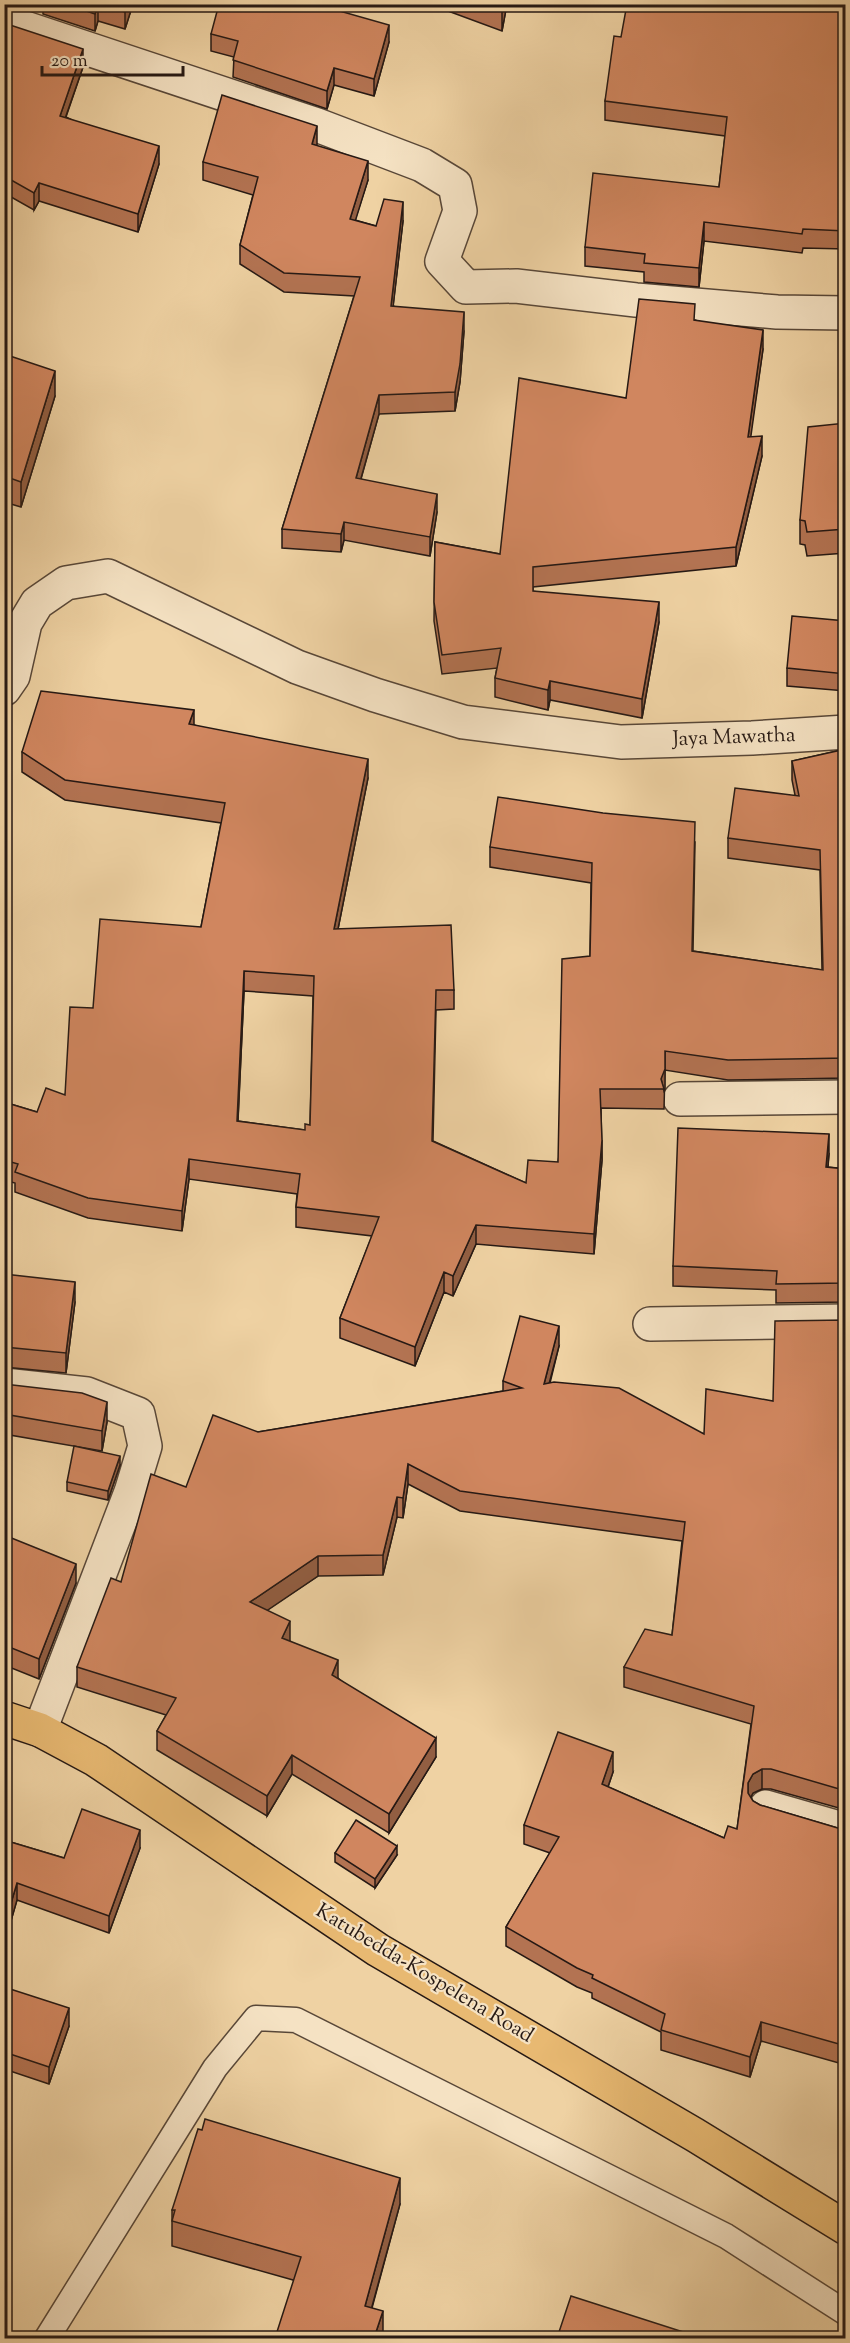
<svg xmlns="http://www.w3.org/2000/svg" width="850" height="2343" font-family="'Sorts Mill Goudy',serif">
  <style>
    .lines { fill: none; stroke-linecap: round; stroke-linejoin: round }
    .service-casing { stroke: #584738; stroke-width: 27 }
    .minor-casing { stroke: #584738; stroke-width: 36 }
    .primary-casing { stroke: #261914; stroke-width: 36 }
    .service { stroke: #f5e2c3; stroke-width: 24 }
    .minor { stroke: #f5e2c3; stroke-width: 33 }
    .primary { stroke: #e8b972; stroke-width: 33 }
    .wall { fill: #b37352; stroke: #261914; stroke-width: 1.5; fill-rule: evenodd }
    .shaded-wall { fill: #925e42; stroke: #261914; stroke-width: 1.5 }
    .building { fill: #d0865f; stroke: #261914; stroke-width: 1.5; fill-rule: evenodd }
    .labels { text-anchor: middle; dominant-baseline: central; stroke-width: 4.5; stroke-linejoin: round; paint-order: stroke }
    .street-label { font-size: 21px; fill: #261914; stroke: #f5e2c3 }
  </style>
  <rect width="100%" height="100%" fill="#efd2a3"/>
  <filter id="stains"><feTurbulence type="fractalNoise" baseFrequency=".00333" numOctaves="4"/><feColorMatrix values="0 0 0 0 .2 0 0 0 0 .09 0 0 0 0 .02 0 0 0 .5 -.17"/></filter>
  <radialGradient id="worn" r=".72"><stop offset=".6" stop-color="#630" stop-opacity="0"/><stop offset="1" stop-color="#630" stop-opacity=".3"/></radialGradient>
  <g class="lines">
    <!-- service casing -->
    <g class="service-casing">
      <polyline id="service" points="47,2338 215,2068 256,2018 296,2020 726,2236 846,2313"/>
    </g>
    <!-- minor casing -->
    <g class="minor-casing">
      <g id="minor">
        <polyline points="4,21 317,125 422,165 455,185 460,211 442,261 466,287 516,286 636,300 777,312 846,313"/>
        <polyline points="4,689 13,676 25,623 37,603 66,583 108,576 297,667 375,695 463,722 621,742 752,738 846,732"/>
        <polyline points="680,1099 846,1097"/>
        <polyline points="650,1324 846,1321"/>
        <polyline points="4,1385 87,1394 138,1414 145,1446 131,1492 40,1730"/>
        <polyline points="766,1807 846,1830"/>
      </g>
    </g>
    <!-- primary casing -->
    <g class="primary-casing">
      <polyline id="primary" points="4,1718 40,1730 96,1760 378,1950 695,2135 846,2228"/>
    </g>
    <!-- service -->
    <use href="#service" class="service"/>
    <!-- minor -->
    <use href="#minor" class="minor"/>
    <!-- primary -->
    <use href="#primary" class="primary"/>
  </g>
  <!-- wall -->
  <g class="wall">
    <polygon points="43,4 133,4 125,29 98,21 95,31 43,14"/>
    <polygon points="429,4 507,4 502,31"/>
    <polygon points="846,4 846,249 803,248 802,253 704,241 699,287 644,282 644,272 585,266 585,247 719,187 725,136 605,120 605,101 621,37"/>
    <polygon points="4,23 83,67 66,117 159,164 138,232 39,201 34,210 4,193"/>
    <polygon points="211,34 389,42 374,96 334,85 327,109 233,77 234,57 211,51"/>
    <polygon points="317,146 368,180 355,220 376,226 403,221 393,306 464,331 460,382 455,411 379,414 361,479 437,512 430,556 344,540 341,552 282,548 282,529 354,296 284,292 240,264 240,245 253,195 203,180 203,162"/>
    <polygon points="695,320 763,349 750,437 762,456 736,566 533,587 533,591 659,622 642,718 550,700 548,710 495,697 495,678 497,668 442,674 434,621 435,542 500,554 626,398"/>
    <polygon points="4,354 55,396 21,507 4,502"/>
    <polygon points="846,423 846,553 807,556 805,545 800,544 800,520"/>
    <polygon points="846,621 846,691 787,686 787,668"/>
    <path d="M194 725 368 778 338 929 454 990V1009L436 1010 433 1141 526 1183 558 1162 590 956 591 883 490 867V847L695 842 693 951 822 970 820 870 728 858V838L795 795 792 780V761L846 749V1078L728 1080 665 1070 664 1109 601 1108 602 1160 594 1254 476 1244 453 1296 444 1292 415 1366 340 1338V1318L372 1236 296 1227V1207L297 1194 189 1179 182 1231 88 1218 15 1192V1183L4 1180V1102L37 1112 65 1095 93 1008 201 927 221 823 65 800 22 772V752ZM244 991 313 996 310 1125 305 1130 238 1121Z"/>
    <polygon points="829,1154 828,1167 846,1169 846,1302 776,1303 776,1290 673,1286 673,1266"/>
    <polygon points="4,1274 75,1302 66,1373 4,1367"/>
    <polygon points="846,1320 846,1467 844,1529 846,1529 846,1810 771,1789 762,1789 753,1793 751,1797 753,1801 760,1805 841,1829 846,1829 846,2065 761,2041 750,2077 661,2050 661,2032 592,1998 592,1993 577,1987 506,1946 506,1927 550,1853 524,1844 524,1825 613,1772 608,1787 724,1838 737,1829 751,1724 624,1687 624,1667 672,1635 682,1541 460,1511 408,1484 403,1518 397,1517 383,1575 318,1576 267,1610 290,1641 338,1678 436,1757 389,1833 292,1774 267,1816 157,1750 157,1731 166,1715 77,1687 77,1667 121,1582 186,1487 258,1432 503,1391 503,1381 559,1346 550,1383 704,1434 773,1401"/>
    <polygon points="4,1384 107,1422 102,1451 4,1434"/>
    <polygon points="120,1465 108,1500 67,1491 67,1482"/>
    <polygon points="4,1535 76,1583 39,1679 4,1665"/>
    <polygon points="4,1840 64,1858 140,1848 109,1933 17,1900 8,1931 4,1930"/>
    <polygon points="335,1853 397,1855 375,1888 335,1862"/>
    <polygon points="4,1987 69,2026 49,2084 4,2069"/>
    <polygon points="400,2204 372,2308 383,2337 293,2280 172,2246 172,2210"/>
  </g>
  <!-- shaded-wall -->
  <g class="shaded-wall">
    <polygon points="98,4 98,21 95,31 95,14"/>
    <polygon points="128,4 133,4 125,29 125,12"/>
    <polygon points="503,4 507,4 502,31 502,7"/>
    <polygon points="389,25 389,42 374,96 374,79"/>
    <polygon points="83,49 83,67 60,133 60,116"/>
    <polygon points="334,68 334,85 327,109 327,91"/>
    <polygon points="317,126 317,145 312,163 312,144"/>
    <polygon points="159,146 159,164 138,232 138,214"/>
    <polygon points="368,161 368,180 350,238 350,219"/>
    <polygon points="39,183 39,201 34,210 34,193"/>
    <polygon points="403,202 403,221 391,325 391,306"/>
    <polygon points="704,222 704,241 699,287 699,268"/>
    <polygon points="464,312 464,331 460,382 455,411 455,392"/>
    <polygon points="763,330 763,349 748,457 748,437"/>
    <polygon points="55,371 55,396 21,507 21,482"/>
    <polygon points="379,395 379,414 356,496 356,478"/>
    <polygon points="762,436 762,456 736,566 736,547"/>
    <polygon points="437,494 437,512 430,556 430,537"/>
    <polygon points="344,522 344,540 341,552 341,534"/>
    <polygon points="659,602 659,622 642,718 642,699"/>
    <polygon points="550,681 550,700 548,710 548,690"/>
    <polygon points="194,710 194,730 189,724"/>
    <polygon points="368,759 368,778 334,949 334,929"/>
    <polygon points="244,971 244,991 237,1140 237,1121"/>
    <polygon points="665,1051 665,1089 664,1091 661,1079"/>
    <polygon points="829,1134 829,1154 826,1186 826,1167"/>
    <polygon points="602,1140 602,1160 594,1254 594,1234"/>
    <polygon points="189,1159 189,1179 182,1231 182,1211"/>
    <polygon points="476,1225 476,1244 453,1296 453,1276"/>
    <polygon points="444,1272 444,1292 415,1366 415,1347"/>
    <polygon points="75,1282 75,1302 66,1373 66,1353"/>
    <polygon points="559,1326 559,1346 544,1403 544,1384"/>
    <polygon points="107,1402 107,1422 102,1451 102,1431"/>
    <polygon points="846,1448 846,1467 843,1549 843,1529"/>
    <polygon points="120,1456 120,1465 108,1500 108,1491"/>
    <polygon points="408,1464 408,1484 403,1518 403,1498"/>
    <polygon points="397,1497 397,1517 383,1575 383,1555"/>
    <polygon points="318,1556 318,1576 250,1622 250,1602"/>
    <polygon points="76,1564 76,1583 39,1679 39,1659"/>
    <polygon points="290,1621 290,1640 282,1657 282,1638"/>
    <polygon points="338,1660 338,1680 332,1675"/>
    <polygon points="436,1738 436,1757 389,1833 389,1814"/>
    <polygon points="613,1752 613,1772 602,1804 602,1784"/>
    <polygon points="292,1755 292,1774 267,1816 267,1796"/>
    <polygon points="762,1769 762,1789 753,1793 748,1802 748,1783 753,1774"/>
    <polygon points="140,1830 140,1848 109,1933 109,1916"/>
    <polygon points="397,1846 397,1855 375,1888 375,1879"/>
    <polygon points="17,1883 17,1900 8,1931 8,1913"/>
    <polygon points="69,2008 69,2026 49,2084 49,2067"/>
    <polygon points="761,2022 761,2041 750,2077 750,2057"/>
    <polygon points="400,2178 400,2204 365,2332 365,2306"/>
    <polygon points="383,2311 383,2338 374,2338"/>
  </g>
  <!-- building -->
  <g class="building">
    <polygon points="66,4 98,4 95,14"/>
    <polygon points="102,4 128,4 125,12"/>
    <polygon points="219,4 315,4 389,25 374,79 334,68 327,91 233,60 238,41 211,34"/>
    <polygon points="627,4 846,4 846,231 803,229 802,234 704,222 699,268 644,263 645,254 585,247 593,173 719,187 727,117 605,101 614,36 621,37"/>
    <polygon points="4,23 83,49 60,116 159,146 138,214 39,183 34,193 4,176"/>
    <polygon points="222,95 317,126 312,144 368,161 350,219 376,226 384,199 403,202 391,306 464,312 460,364 455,392 379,395 356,478 437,494 430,537 344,522 341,534 282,529 360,277 284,273 240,245 258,177 203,162"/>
    <polygon points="639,299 695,304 694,320 763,330 748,437 762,436 736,547 533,567 533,591 659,602 642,699 550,681 548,690 495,678 501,648 442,655 434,602 435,542 500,554 519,378 626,398"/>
    <polygon points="4,354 55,371 21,482 4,476"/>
    <polygon points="846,423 846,529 807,532 805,521 800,520 808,427"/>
    <polygon points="792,616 846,621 846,674 787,668"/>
    <path d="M41 691 194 710 189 724 368 759 334 929 451 925 454 990H436L432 1141 526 1183 528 1160 558 1162 562 959 590 956 592 863 490 847 498 797 603 813 695 822 692 951 823 970 820 850 728 838 735 788 799 796 792 761 846 749V1058L728 1060 665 1051V1069L661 1079 664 1089H600L602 1140 594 1234 476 1225 453 1276 444 1272 415 1347 340 1318 379 1217 296 1207 300 1174 189 1159 182 1211 88 1198 15 1172 18 1164 4 1160V1102L37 1112 46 1088 65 1095 70 1007 93 1008 100 919 201 927 225 803 65 780 22 752ZM244 971 314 976 310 1125 305 1124V1130L237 1121Z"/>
    <polygon points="678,1128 829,1134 826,1167 846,1169 846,1283 776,1284 777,1271 673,1266"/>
    <polygon points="4,1274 75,1282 66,1353 4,1347"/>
    <polygon points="520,1316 559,1326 544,1384 554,1382 619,1388 704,1434 706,1389 773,1401 775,1321 846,1320 846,1448 843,1529 846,1529 846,1791 771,1769 762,1769 753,1774 748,1783 748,1793 753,1801 760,1805 841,1829 846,1829 846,2046 761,2022 750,2057 661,2030 665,2014 592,1978 593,1975 577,1968 506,1927 559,1837 524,1825 558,1732 613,1752 602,1784 724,1838 728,1826 737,1829 754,1706 624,1667 645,1629 672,1635 685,1522 460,1491 408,1464 403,1498 397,1497 383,1555 318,1556 250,1602 290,1621 282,1638 338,1660 332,1675 436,1738 389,1814 292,1755 267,1796 157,1731 176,1698 77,1667 111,1578 121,1582 151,1474 186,1487 213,1415 258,1432 522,1388 503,1381"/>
    <polygon points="4,1384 82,1393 107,1402 102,1431 4,1414"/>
    <polygon points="74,1446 120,1456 108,1491 67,1482"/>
    <polygon points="4,1535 76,1564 39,1659 4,1645"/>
    <polygon points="82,1809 140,1830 109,1916 17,1883 8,1913 4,1912 4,1840 64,1858"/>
    <polygon points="356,1820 397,1846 375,1879 335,1853"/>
    <polygon points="4,1987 69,2008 49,2067 4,2052"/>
    <polygon points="205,2119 400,2178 365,2306 383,2311 374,2338 275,2338 301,2257 172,2221 175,2210 172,2210 198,2129 202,2130"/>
    <polygon points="571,2296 702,2338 557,2338"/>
  </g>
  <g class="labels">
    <!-- street labels -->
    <g class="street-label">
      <text transform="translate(734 738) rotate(-2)">Jaya Mawatha</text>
      <text transform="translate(424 1974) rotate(31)">Katubedda-Kospelena Road</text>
    </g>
  </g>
  <!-- margin -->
  <rect width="850" height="2343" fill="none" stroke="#efd2a3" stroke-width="24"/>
  <rect x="6" y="6" width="838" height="2331" fill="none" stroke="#261914" stroke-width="3"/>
  <rect x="12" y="12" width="826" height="2319" fill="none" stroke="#261914" stroke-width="1.5"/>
  <!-- scale -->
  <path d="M42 66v9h141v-9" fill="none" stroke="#261914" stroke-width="3"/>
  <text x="51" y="66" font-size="18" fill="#261914" stroke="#f5e2c3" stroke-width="4.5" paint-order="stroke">20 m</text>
  <rect width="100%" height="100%" filter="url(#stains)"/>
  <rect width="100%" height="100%" fill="url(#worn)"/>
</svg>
